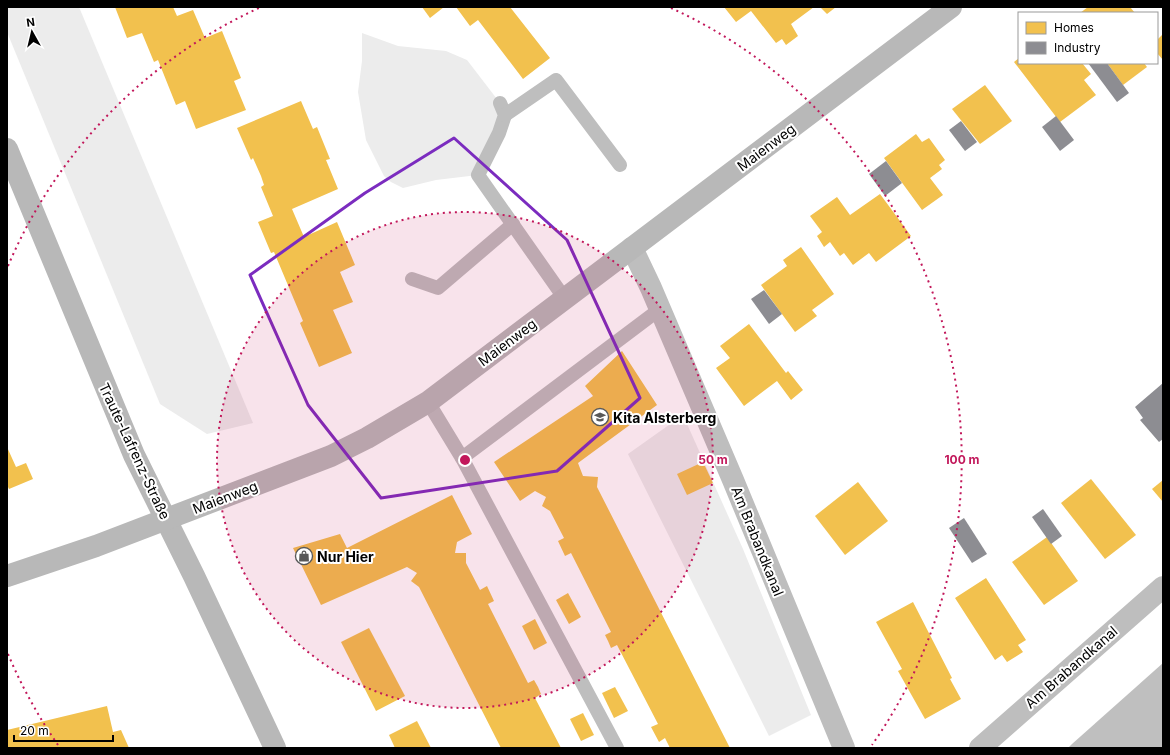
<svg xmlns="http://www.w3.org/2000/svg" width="1170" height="755" font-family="Inter,sans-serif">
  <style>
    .green { fill: #ececec }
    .water { fill: #bfbfbf }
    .homes { fill: #f2c14e }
    .industry { fill: #8d8d92 }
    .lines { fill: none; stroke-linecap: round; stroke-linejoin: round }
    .lane { stroke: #bebebe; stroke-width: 14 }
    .street { stroke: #bebebe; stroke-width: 22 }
    .secondary { stroke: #b8b8b8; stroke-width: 22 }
    .marked { fill: none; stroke: #7b2cbf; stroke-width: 3; stroke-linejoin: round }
    .ring { fill: none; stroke: #c2185b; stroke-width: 2; stroke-dasharray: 2 4 }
    .labels { text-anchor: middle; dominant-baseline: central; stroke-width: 4; stroke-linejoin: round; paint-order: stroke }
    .street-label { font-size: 14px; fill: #000; stroke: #fff }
    .poi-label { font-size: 14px; font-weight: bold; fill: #000; stroke: #fff; text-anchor: start }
    .centre { fill: #c2185b; stroke: #fff; stroke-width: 2 }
    .ring-label { font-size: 12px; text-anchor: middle; font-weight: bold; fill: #c2185b; stroke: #fff; stroke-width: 4; stroke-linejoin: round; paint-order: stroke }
  </style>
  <rect width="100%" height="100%" fill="#fff"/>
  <!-- green -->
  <g class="green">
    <polygon points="7,7 79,7 253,423 207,434 160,404 7,32"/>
    <polygon points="362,33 398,46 446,51 467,60 500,103 505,115 478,175 436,180 403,188 391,182 384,176 366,140 358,92 362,61"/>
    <polygon points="683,415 743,549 811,715 769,736 628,454"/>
  </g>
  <!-- water -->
  <polygon class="water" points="1163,663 1163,748 1068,748 1072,744"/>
  <!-- homes -->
  <g class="homes">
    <polygon points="115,7 173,7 177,16 193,10 205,38 222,31 241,78 234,81 246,110 196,129 185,101 176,105 158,60 154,62 142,33 127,38"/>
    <polygon points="422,7 444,7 430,18"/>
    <polygon points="456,7 510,7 550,58 523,79 478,20 470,26"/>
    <polygon points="724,7 814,7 791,24 798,36 786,45 782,39 776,43 751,11 736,22"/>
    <polygon points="820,7 836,7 827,14"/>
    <polygon points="1088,7 1130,7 1135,13 1080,13"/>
    <polygon points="1163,34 1163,60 1157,53 1157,40"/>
    <polygon points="1019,58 1019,63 1082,63 1091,74 1084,80 1096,95 1060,122 1014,62"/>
    <polygon points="1107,63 1144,63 1147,67 1123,85"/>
    <polygon points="985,85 1012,121 980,144 952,109"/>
    <polygon points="301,101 313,129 317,127 330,159 326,160 338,189 292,209 304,237 337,222 355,265 340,272 353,302 333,310 352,353 319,367 300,323 303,321 274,252 271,253 258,222 273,216 261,187 264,185 261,176 253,158 251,160 237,128"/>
    <polygon points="916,134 922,142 929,138 945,160 939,165 942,169 930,178 943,195 922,210 884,158"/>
    <polygon points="880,194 911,236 876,262 869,253 853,265 844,253 840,256 830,242 824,247 817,236 822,232 810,216 837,197 850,215"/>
    <polygon points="801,247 834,294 812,310 817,316 795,332 761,285 787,266 783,260"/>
    <polygon points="749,324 786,373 788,371 803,390 791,400 777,381 744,406 716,368 730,358 720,346"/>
    <polygon points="622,351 657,405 578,463 583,476 598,477 597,487 730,748 670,748 665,738 659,742 651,727 658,724 617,645 611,648 608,641 605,635 611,632 571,553 565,556 558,541 564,538 550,511 542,506 546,497 535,491 520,501 494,462 593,396 585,386"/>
    <polygon points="7,447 16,467 26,463 33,479 9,489 7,485"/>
    <polygon points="703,462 713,483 687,495 677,474"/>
    <polygon points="1091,479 1136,535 1105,559 1061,503"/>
    <polygon points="1163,480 1163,502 1152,489"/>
    <polygon points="858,482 888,521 845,555 815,516"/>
    <polygon points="452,495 472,534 457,542 455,553 466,553 466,563 480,590 487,586 494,601 488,604 528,683 534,680 538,687 541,694 535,698 561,748 501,748 419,587 411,581 417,573 407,567 321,605 293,548 340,534 347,548"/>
    <polygon points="1047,537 1078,581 1044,605 1012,562"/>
    <polygon points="986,578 1026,640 1018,645 1023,652 1007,662 1002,655 995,660 955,598"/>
    <polygon points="568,593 581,617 569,624 556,600"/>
    <polygon points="913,602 952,678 950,679 961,699 925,719 898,671 902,669 876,622"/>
    <polygon points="535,619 547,643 534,650 522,626"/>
    <polygon points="369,628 405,696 376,711 341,642"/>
    <polygon points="615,687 628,711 614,718 602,693"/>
    <polygon points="107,706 113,732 121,730 129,748 7,748 7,730"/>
    <polygon points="583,713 594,735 581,741 570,719"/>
    <polygon points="417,721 431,748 395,748 389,735"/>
  </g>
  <!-- industry -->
  <g class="industry">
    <polygon points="1088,63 1107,63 1129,93 1117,102"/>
    <polygon points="1056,116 1074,140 1060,151 1042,127"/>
    <polygon points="961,121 977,142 965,151 949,130"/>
    <polygon points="886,161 902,183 885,196 869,174"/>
    <polygon points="764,290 782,314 769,324 751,299"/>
    <polygon points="1163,383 1163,439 1159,442 1140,420 1143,418 1135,407"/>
    <polygon points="1043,509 1062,536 1051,544 1032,517"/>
    <polygon points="964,518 987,554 972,563 949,528"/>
  </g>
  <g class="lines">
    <!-- lane -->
    <g class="lane">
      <polyline points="500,103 505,115 499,133 478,175 565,299"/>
      <polyline points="505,115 556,80 620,165"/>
      <polyline points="412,279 438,288 513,224"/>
      <polyline points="428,402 462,458 660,309"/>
      <polyline points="462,458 617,748"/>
    </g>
    <!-- street -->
    <g class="street">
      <polyline points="632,248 651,288 733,480 844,748"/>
      <polyline points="980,748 1163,587"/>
    </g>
    <!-- secondary -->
    <g class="secondary">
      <polyline points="7,149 134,455 194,576 275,748"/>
      <polyline points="7,576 96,546 331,456 367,438 428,402 951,7"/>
    </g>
  </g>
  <!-- marked area -->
  <path class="marked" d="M454 138 567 240 640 398 557 471 381 498 308 405 250 275 365 193Z"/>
  <!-- distance rings -->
  <circle cx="465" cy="460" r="248" fill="#c2185b" fill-opacity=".12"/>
  <g class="ring">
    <circle cx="465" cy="460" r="248"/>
    <path d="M58 745A497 497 0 0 1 8 654M8 266A497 497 0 0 1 259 8M671 8A497 497 0 0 1 872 745"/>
  </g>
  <!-- icons -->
  <defs>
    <g id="school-ring" transform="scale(0.9)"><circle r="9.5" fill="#fff" stroke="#595959" stroke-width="1.5"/><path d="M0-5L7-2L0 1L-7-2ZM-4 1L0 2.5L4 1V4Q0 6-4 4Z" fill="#595959"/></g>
    <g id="shop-ring" transform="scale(0.9)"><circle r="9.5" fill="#fff" stroke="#595959" stroke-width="1.5"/><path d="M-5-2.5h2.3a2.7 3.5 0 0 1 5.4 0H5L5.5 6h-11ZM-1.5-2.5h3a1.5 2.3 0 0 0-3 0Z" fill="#595959"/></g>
  </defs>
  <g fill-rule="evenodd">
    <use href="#school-ring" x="600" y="417"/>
    <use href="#shop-ring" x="304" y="556"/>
  </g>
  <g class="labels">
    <!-- street labels -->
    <g class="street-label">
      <text transform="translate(766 147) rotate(-37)">Maienweg</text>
      <text transform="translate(507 342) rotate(-37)">Maienweg</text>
      <text transform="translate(135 451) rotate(65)">Traute-Lafrenz-Straße</text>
      <text transform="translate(225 497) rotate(-21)">Maienweg</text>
      <text transform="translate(758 541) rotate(68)">Am Brabandkanal</text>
      <text transform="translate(1071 667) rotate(-41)">Am Brabandkanal</text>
    </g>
    <!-- poi labels -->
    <g class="poi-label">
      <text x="613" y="417">Kita Alsterberg</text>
      <text x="317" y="556">Nur Hier</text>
    </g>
  </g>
  <circle cx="465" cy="460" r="6" class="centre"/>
  <g class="ring-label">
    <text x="713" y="464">50 m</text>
    <text x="962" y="464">100 m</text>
  </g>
  <!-- border -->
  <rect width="1170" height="755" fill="none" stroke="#000000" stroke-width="16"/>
  <!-- legend -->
  <rect x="1018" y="12" width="140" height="52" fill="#ffffff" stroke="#999999"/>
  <rect x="1026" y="22" width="20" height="12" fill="#f2c14e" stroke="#999999"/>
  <text x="1054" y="32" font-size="12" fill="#000000">Homes</text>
  <rect x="1026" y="42" width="20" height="12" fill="#8d8d92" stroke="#999999"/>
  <text x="1054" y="52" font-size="12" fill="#000000">Industry</text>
  <!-- north arrow -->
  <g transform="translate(32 32) rotate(352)" stroke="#ffffff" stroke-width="3" paint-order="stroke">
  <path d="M0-3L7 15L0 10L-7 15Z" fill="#000000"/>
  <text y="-6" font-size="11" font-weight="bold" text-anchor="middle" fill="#000000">N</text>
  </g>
  <!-- scale -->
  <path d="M14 735v6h99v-6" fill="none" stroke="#000000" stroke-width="2"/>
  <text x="20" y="735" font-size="12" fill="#000000" stroke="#ffffff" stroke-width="3" paint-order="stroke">20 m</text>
</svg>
